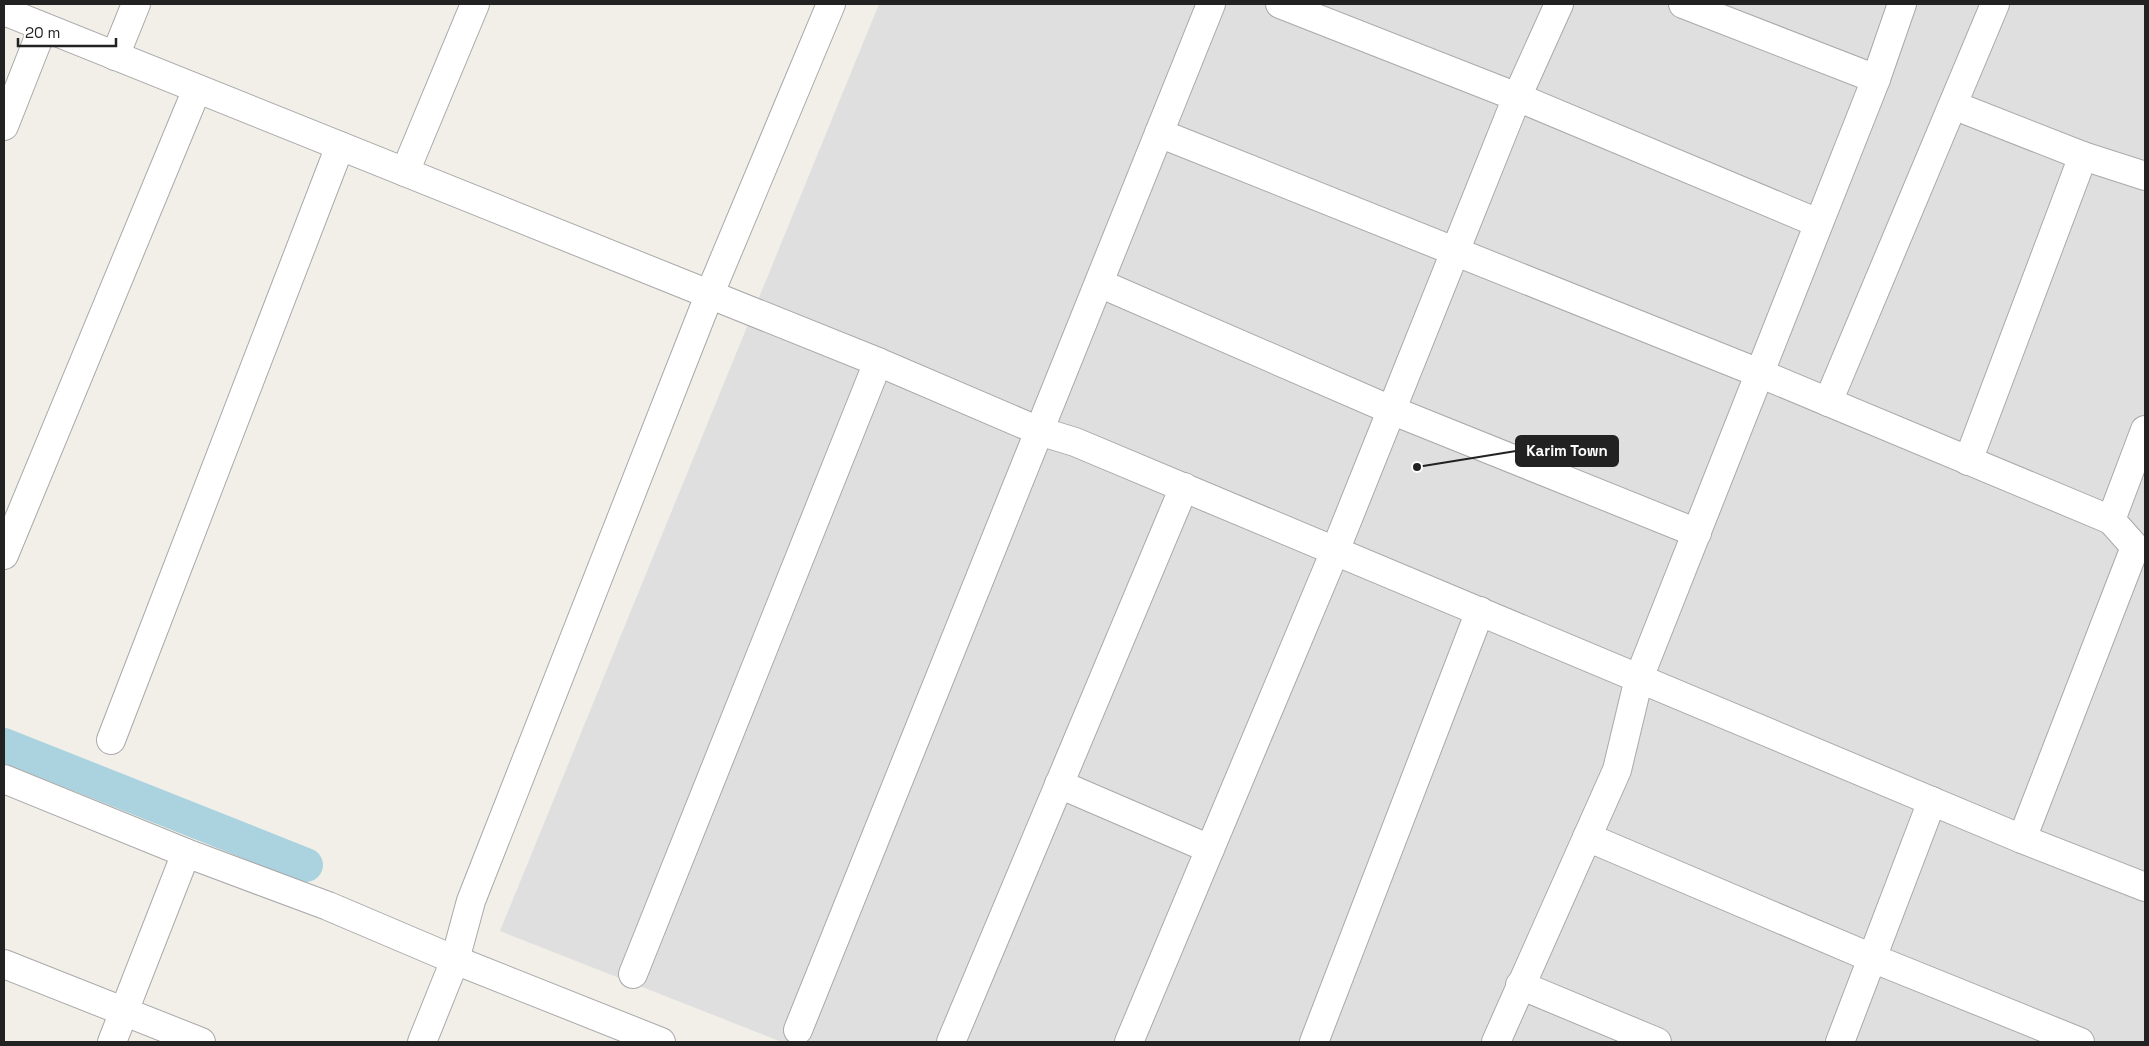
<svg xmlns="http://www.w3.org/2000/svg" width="2149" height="1046" font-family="'Space Grotesk',sans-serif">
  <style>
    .residential { fill: #e0dfdf }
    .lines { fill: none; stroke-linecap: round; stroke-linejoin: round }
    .canal { stroke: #aad3df; stroke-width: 34 }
    .minor-casing { stroke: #a9a9a9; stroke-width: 30 }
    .tertiary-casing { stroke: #a9a9a9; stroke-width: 30 }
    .minor { stroke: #fff; stroke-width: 28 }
    .tertiary { stroke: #fff; stroke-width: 28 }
    .leader { fill: none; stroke: #222; stroke-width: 2 }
    .callout-dot { fill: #222; stroke: #fff; stroke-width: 2 }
    .callout { fill: #222; stroke: #222; stroke-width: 2 }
    .callout-label { font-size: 15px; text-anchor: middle; font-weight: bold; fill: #fff }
  </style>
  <rect width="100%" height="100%" fill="#f2efe9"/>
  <!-- residential -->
  <polygon class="residential" points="879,4 2145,4 2145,1042 782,1042 500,931"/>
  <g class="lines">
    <!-- canal -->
    <polyline class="canal" points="4,745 306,865"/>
    <!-- minor casing -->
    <g class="minor-casing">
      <g id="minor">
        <polyline points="1280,4 1517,97 1818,223"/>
        <polyline points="1683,4 1876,79"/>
        <polyline points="4,11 878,362 1039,431 1075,442 2022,839 2145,887"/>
        <polyline points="115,56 136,4"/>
        <polyline points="1953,105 2083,156 2145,176"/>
        <polyline points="4,126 43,27"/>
        <polyline points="1159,133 1759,373 2111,520"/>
        <polyline points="405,172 475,4"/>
        <polyline points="1099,283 1391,410 1697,533"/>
        <polyline points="1828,402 1995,4"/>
        <polyline points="1968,461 2083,156"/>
        <polyline points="4,555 197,89"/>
        <polyline points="111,740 340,146"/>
        <polyline points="1059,784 1210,849"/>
        <polyline points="1587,837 1872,958 2080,1042"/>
        <polyline points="2022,839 2135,547 2111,520 2145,430"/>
        <polyline points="4,964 201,1042"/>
        <polyline points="633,974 878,362"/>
        <polyline points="1520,985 1657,1042"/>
        <polyline points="798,1030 1211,4"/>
        <polyline points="112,1042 186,853"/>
        <polyline points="422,1042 455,960 471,901 708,298 831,4"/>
        <polyline points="951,1042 1184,487"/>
        <polyline points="1129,1042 1335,551 1517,97 1559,4"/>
        <polyline points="1314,1042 1480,611"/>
        <polyline points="1496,1042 1617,770 1639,678 1876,79 1902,4"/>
        <polyline points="1840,1042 1932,801"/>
      </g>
    </g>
    <!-- tertiary casing -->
    <g class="tertiary-casing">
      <polyline id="tertiary" points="4,779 186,853 328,906 455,960 661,1042"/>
    </g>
    <!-- minor -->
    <use href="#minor" class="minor"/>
    <!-- tertiary -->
    <use href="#tertiary" class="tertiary"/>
  </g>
  <!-- callouts -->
  <path class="leader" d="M1417 467L1516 451"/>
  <circle class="callout-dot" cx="1417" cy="467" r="5"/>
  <rect class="callout" x="1516" y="436" width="102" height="30" rx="5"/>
  <g class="callout-label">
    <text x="1567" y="456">Karim Town</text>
  </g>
  <!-- border -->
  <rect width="2149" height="1046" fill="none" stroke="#222222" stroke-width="10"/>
  <!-- scale -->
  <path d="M18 38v8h98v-8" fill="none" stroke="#222222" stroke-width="2.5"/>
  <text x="25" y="38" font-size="15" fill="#222222" stroke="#ffffff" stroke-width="4" paint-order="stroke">20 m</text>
</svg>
